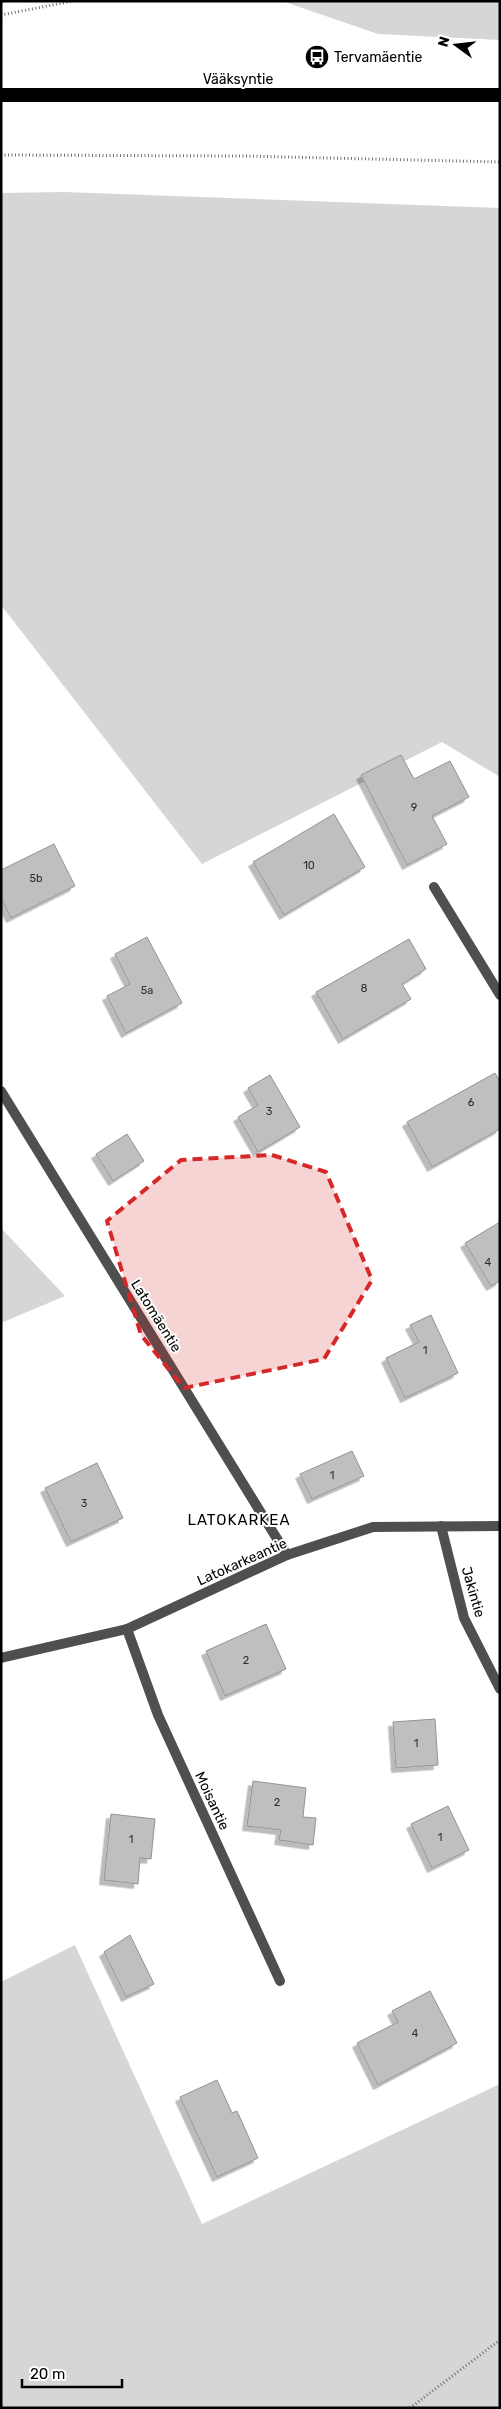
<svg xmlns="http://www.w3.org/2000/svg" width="501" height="2409" font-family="Rubik,sans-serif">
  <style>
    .green { fill: #d6d6d6 }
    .building { fill: #bfbfbf; stroke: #939393; filter: url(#shadow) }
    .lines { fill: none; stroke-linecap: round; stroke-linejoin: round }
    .path { stroke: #717171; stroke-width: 3; stroke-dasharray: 1 2.5; stroke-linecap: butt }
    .minor { stroke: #4f4f4f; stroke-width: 10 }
    .trunk { stroke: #000; stroke-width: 14 }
    .marked { fill: #d62828; fill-opacity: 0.2; stroke: #d62828; stroke-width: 4; stroke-dasharray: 10 6; stroke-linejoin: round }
    .labels { text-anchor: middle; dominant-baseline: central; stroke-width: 4; stroke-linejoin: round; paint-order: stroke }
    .number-label { font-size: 11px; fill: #303030 }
    .poi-label { font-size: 14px; fill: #000; stroke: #fff; text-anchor: start }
    .street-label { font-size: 14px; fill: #000; stroke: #fff }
    .neighbourhood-label { font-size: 15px; letter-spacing: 1px; fill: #000; stroke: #fff }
  </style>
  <defs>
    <filter id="shadow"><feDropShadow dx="-4.5" dy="4.5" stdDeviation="0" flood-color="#0004"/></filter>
  </defs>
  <rect width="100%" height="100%" fill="#fff"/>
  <!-- green -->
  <g class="green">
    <polygon points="282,1 500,1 500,40 378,34"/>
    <polygon points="64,192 500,208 500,777 442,742 202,864 1,605 1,193"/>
    <polygon points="1,1228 65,1296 1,1323"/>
    <polygon points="75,1945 202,2224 500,2084 500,2408 1,2408 1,1982"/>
  </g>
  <!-- building -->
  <g class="building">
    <polygon points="401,755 414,779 450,761 469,797 432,816 447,844 407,865 361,775"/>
    <polygon points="334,814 365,867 284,915 253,862"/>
    <polygon points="54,844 75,886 11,918 1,898 1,870"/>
    <polygon points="147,937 182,1003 126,1033 107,996 130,984 115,954"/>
    <polygon points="409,939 426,969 402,984 411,999 343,1039 316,992"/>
    <polygon points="495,1073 500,1082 500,1129 432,1167 407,1122"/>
    <polygon points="270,1075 300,1127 258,1152 238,1117 258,1105 248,1088"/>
    <polygon points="127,1134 144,1161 113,1181 96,1154"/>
    <polygon points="500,1222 500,1281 491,1286 465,1243"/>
    <polygon points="431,1315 458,1373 405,1398 386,1358 419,1342 410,1325"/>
    <polygon points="352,1451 364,1476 312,1499 300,1474"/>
    <polygon points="97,1463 123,1518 71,1542 45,1488"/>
    <polygon points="266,1624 286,1669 225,1696 206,1651"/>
    <polygon points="435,1719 438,1765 396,1768 393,1722"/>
    <polygon points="253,1781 306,1788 303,1817 316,1818 313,1845 279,1840 281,1830 247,1826"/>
    <polygon points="448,1806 469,1850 432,1868 411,1824"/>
    <polygon points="111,1814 155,1819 151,1859 140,1858 138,1884 104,1880"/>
    <polygon points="130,1935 154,1984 126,1997 104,1952"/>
    <polygon points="430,1991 457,2043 378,2085 357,2043 398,2022 392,2011"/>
    <polygon points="217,2080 232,2113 237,2111 258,2158 217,2177 180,2097"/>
  </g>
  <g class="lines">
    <!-- path -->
    <g class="path">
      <polyline points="1,15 73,1"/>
      <polyline points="1,155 243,156 500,162"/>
      <polyline points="410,2408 500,2340"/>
    </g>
    <!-- minor -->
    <g class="minor">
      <polyline points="434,887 500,995"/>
      <polyline points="1,1091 287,1555"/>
      <polyline points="441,1526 464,1618 500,1689"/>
      <polyline points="127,1629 158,1715 280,1981"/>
      <polyline points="1,1658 127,1629 287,1555 373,1527 500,1526"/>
    </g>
    <!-- trunk -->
    <polyline class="trunk" points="1,95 500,95"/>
  </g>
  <!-- marked area -->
  <path class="marked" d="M272 1155 326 1172 372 1280 324 1359 184 1388 141 1335 107 1221 181 1160Z"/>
  <!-- icons -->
  <defs>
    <g id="bus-disc" transform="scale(1.25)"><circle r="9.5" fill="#000" stroke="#fff"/><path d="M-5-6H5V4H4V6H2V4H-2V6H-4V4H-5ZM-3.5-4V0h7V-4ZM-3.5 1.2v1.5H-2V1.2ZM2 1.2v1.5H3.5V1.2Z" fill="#fff"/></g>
  </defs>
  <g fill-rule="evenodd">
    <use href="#bus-disc" x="317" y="57"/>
  </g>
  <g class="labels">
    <!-- number labels -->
    <g class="number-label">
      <text x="414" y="807">9</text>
      <text x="309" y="865">10</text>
      <text x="36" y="878">5b</text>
      <text x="364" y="988">8</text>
      <text x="147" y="990">5a</text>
      <text x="471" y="1102">6</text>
      <text x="269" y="1111">3</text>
      <text x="488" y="1262">4</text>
      <text x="425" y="1350">1</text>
      <text x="332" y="1475">1</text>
      <text x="84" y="1503">3</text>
      <text x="246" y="1660">2</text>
      <text x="416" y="1743">1</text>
      <text x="277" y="1802">2</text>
      <text x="440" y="1837">1</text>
      <text x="131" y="1839">1</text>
      <text x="415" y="2033">4</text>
    </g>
    <!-- poi labels -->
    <g class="poi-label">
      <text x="334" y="57">Tervamäentie</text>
    </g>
    <!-- street labels -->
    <g class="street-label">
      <text x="238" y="79">Vääksyntie</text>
      <text transform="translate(156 1316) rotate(58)">Latomäentie</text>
      <text transform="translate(242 1562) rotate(-24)">Latokarkeantie</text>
      <text transform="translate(473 1592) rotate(74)">Jakintie</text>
      <text transform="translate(212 1801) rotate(65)">Moisantie</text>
    </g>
    <!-- neighbourhood labels -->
    <g class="neighbourhood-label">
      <text x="239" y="1520">LATOKARKEA</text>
    </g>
  </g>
  <!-- border -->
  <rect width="501" height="2409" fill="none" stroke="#000000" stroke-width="5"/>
  <!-- north arrow -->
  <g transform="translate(456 45) rotate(285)" stroke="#ffffff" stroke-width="4" paint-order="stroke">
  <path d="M0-4L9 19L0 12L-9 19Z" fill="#000000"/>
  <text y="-8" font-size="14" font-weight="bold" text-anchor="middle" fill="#000000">N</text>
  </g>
  <!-- scale -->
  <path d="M22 2379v8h100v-8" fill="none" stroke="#000000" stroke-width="2.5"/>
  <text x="30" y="2379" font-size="15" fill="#000000" stroke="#ffffff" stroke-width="4" paint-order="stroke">20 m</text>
</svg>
